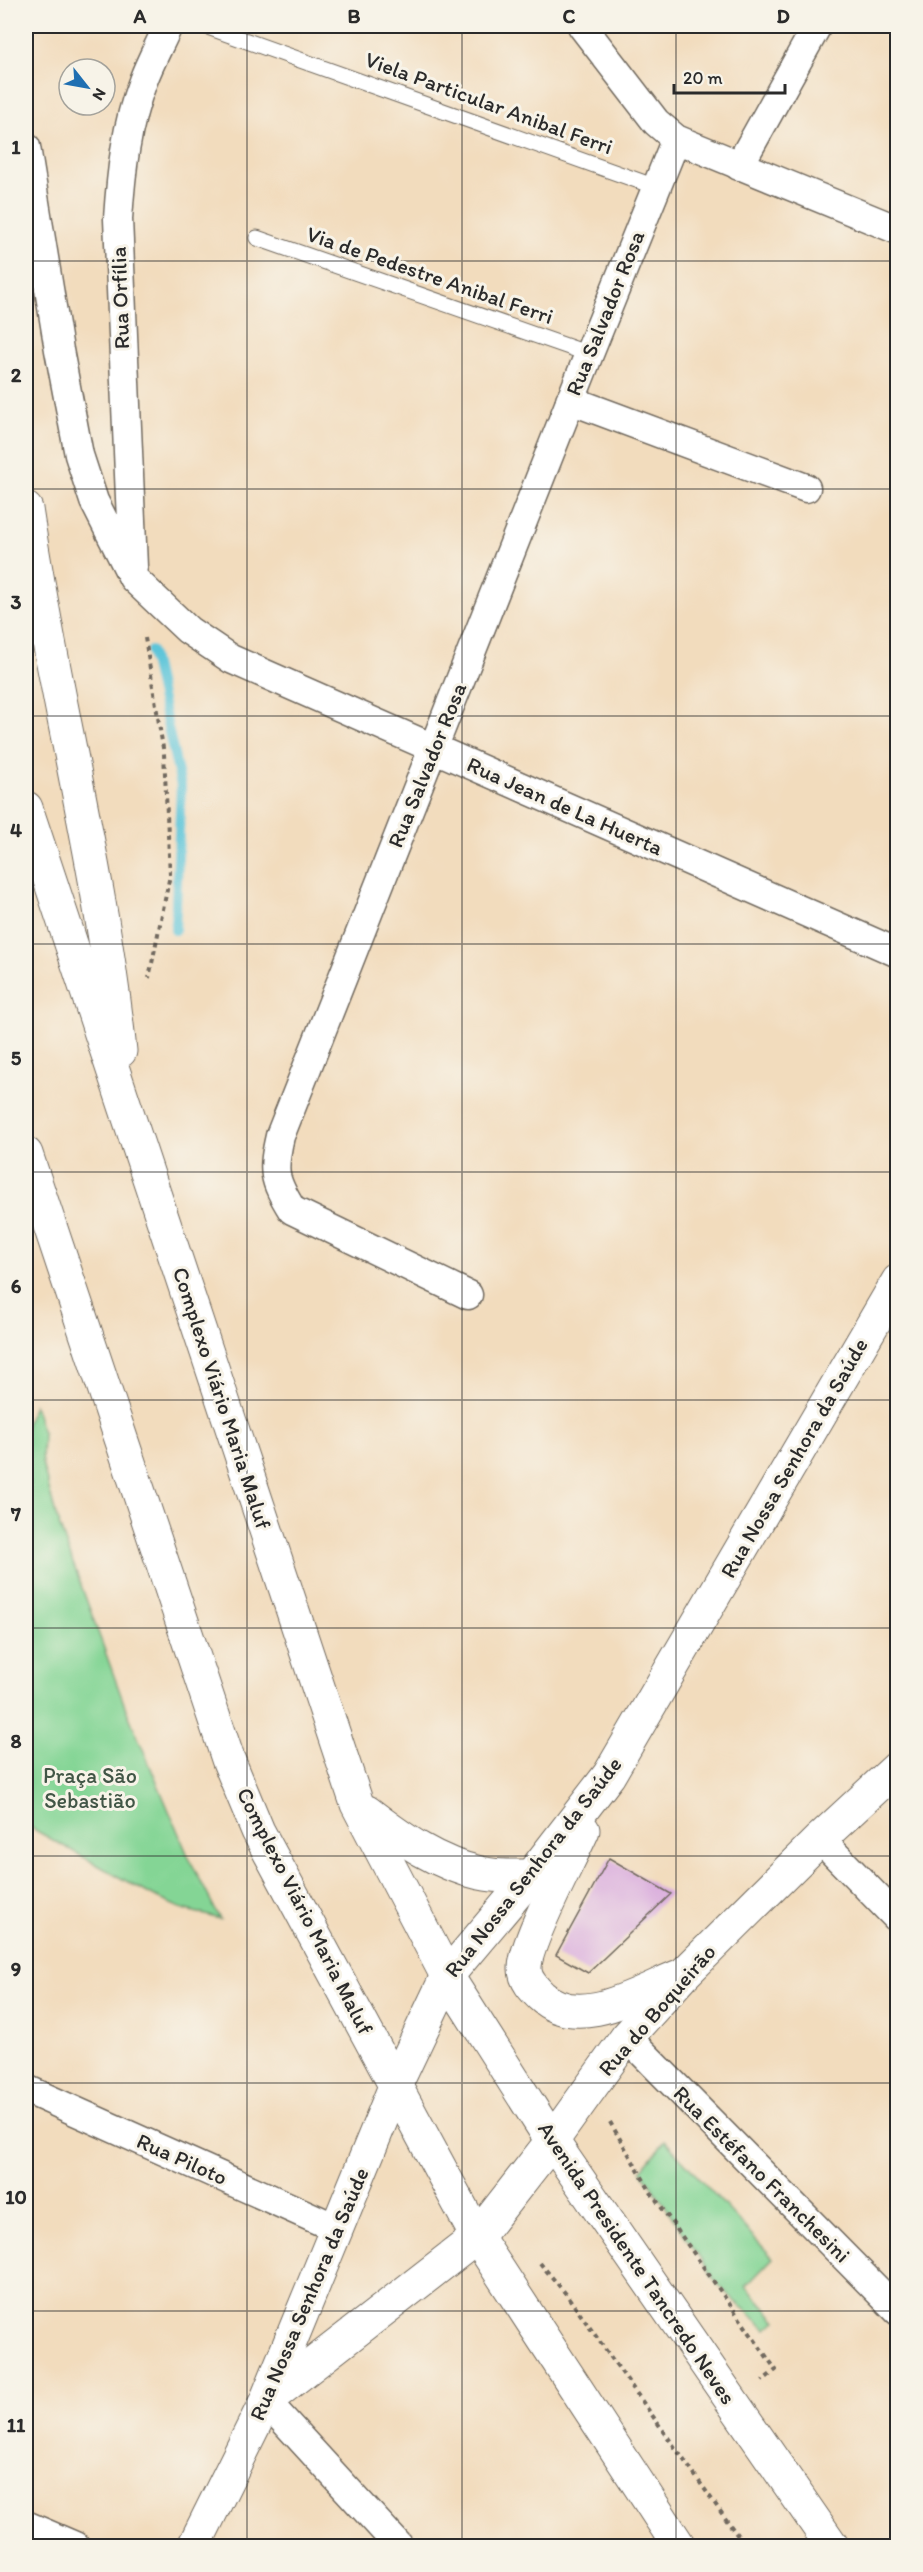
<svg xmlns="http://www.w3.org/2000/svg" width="923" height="2572" font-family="Itim,sans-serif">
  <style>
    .green { fill: #84d595; stroke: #588060; stroke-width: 1.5 }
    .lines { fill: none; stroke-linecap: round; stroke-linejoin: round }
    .stream { stroke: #5cc5d9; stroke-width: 10 }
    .building { fill: #d9abdd }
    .lane-casing { stroke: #71695e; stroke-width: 17 }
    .street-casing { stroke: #71695e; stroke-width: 31 }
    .secondary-casing { stroke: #71695e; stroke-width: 35 }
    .highway-casing { stroke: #71695e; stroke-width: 35 }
    .path { stroke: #71695e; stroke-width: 4; stroke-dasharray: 4.5 4.5; stroke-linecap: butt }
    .lane { stroke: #fff; stroke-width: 15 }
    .street { stroke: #fff; stroke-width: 28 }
    .secondary { stroke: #fff; stroke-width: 33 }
    .highway { stroke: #fff; stroke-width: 33 }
    .grid { fill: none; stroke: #2b2b2b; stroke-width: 1.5; stroke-opacity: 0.55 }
    .labels { text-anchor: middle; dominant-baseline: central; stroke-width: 6; stroke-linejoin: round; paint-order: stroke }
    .street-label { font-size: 22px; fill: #2b2b2b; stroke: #f7f3e8 }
    .park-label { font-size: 22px; fill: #415646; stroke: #f7f3e8 }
    .neatline { fill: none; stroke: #2b2b2b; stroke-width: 2 }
    .grid-label { font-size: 20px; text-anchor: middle; font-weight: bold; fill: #2b2b2b }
  </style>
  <rect width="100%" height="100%" fill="#f7f3e8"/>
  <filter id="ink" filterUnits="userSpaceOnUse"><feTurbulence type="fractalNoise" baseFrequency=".0167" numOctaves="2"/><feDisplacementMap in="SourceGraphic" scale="12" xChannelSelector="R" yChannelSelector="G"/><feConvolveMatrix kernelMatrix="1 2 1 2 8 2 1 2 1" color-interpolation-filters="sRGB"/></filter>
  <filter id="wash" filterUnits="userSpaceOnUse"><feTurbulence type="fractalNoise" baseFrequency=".008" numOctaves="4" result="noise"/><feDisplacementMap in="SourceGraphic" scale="24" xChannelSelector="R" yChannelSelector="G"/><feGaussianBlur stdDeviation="1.35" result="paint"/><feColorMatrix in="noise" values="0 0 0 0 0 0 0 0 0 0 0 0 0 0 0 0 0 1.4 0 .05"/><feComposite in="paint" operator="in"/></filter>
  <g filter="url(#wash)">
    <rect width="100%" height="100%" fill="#f2dcbd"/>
    <!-- green -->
    <g class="green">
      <polygon points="34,1405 43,1433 42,1463 57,1519 126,1709 189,1858 220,1919 180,1908 153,1896 26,1825 26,1423"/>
      <polygon points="665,2141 773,2258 746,2286 777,2321 766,2329 719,2286 641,2170"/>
    </g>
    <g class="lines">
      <!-- stream -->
      <polyline class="stream" points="151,651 181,786 175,930"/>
    </g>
    <g id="blocks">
      <!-- building -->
      <polygon class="building" points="609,1858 671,1894 588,1973 556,1955"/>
    </g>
  </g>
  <g filter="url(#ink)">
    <use href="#blocks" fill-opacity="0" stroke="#71695e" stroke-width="1.5"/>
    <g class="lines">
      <!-- lane casing -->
      <g class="lane-casing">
        <g id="lane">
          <polyline points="205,26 656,187"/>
          <polyline points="257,238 589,354"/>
        </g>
      </g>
      <!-- street casing -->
      <g class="street-casing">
        <g id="street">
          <polyline points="582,26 656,122 676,139 898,230"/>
          <polyline points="26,147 59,350 79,455 94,501 133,578 188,630 231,659 898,953"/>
          <polyline points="739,166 817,26"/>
          <polyline points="570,400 806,488"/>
          <path d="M133 567 118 219C121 173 126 125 143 81 150 62 160 44 168 26"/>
          <path d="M468 1295 292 1210C273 1179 272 1171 280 1136L589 354 676 139"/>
          <polyline points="820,1839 898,1919"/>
          <polyline points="627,2037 898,2311"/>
          <polyline points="26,2089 338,2229"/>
          <polyline points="266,2401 399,2546"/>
          <polyline points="26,2525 75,2546"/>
        </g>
      </g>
      <!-- secondary casing -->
      <g class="secondary-casing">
        <g id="secondary">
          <path d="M583 1830C571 1858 524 1944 525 1969 525 1980 534 1989 541 1996 578 2031 638 1993 677 1977"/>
          <polyline points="267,2400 477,2237 552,2141 627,2037 684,1974 820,1839 898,1767"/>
          <polyline points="194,2546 266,2401 396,2084 447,1976 531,1876 609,1775 898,1281"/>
        </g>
      </g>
      <!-- highway casing -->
      <g class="highway-casing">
        <g id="highway">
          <path d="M26 509C53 691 101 868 120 1051"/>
          <polyline points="26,808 357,1804 447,1976 552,2141 832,2546"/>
          <polyline points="26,1154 228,1759 258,1831 477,2237 679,2546"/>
          <path d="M367 1812C402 1839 437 1864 480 1873 496 1877 515 1876 531 1876"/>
        </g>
      </g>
      <!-- path -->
      <g class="path">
        <polyline points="145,638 164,754 170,875 149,978"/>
        <polyline points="610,2122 652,2194 776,2370 762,2381"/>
        <polyline points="540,2263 566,2294 745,2546"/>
      </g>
      <!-- lane -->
      <use href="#lane" class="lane"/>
      <!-- street -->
      <use href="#street" class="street"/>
      <!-- secondary -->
      <use href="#secondary" class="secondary"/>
      <!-- highway -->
      <use href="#highway" class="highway"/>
    </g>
  </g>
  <!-- grid -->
  <path class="grid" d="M247 26V2546M462 26V2546M676 26V2546M26 261H898M26 489H898M26 716H898M26 944H898M26 1172H898M26 1400H898M26 1628H898M26 1856H898M26 2083H898M26 2311H898"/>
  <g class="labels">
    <!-- street labels -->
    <g class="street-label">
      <text transform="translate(489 103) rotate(20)">Viela Particular Anibal Ferri</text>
      <text transform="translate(430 275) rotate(19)">Via de Pedestre Anibal Ferri</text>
      <text transform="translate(120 298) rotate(-92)">Rua Orfília</text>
      <text transform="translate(605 313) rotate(-68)">Rua Salvador Rosa</text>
      <text transform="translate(427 765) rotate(-68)">Rua Salvador Rosa</text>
      <text transform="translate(565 806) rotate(24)">Rua Jean de La Huerta</text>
      <text transform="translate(222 1398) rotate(72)">Complexo Viário Maria Maluf</text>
      <text transform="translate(794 1458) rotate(-60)">Rua Nossa Senhora da Saúde</text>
      <text transform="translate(533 1867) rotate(-52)">Rua Nossa Senhora da Saúde</text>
      <text transform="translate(305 1911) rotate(63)">Complexo Viário Maria Maluf</text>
      <text transform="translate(657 2010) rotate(-49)">Rua do Boqueirão</text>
      <text transform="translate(182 2159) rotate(24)">Rua Piloto</text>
      <text transform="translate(762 2174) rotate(45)">Rua Estéfano Franchesini</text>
      <text transform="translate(637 2263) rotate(56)">Avenida Presidente Tancredo Neves</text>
      <text transform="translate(309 2294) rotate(-67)">Rua Nossa Senhora da Saúde</text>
    </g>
    <!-- park labels -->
    <g class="park-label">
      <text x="90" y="1775">Praça São<tspan x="90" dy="25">Sebastião</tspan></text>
    </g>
  </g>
  <!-- margin -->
  <rect width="923" height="2572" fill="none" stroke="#f7f3e8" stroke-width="66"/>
  <!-- north arrow -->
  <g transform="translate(87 87) rotate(121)"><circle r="28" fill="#f7f3e8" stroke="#a5a39c" stroke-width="1.5"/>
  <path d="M0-4.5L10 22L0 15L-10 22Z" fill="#1f6fb2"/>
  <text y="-9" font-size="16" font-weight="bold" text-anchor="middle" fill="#2b2b2b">N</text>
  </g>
  <!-- scale -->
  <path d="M674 84v9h111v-9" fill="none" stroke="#2b2b2b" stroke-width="3"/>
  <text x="683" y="84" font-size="18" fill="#2b2b2b" stroke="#f7f3e8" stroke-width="4.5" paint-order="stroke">20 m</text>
  <rect x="33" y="33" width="857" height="2506" class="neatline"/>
  <g class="grid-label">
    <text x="140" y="23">A</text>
    <text x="354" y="23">B</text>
    <text x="569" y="23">C</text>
    <text x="783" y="23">D</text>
    <text x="16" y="154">1</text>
    <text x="16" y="382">2</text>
    <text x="16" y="609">3</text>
    <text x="16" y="837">4</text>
    <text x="16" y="1065">5</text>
    <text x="16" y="1293">6</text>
    <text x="16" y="1521">7</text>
    <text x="16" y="1748">8</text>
    <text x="16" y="1976">9</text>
    <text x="16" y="2204">10</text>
    <text x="16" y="2432">11</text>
  </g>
</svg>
